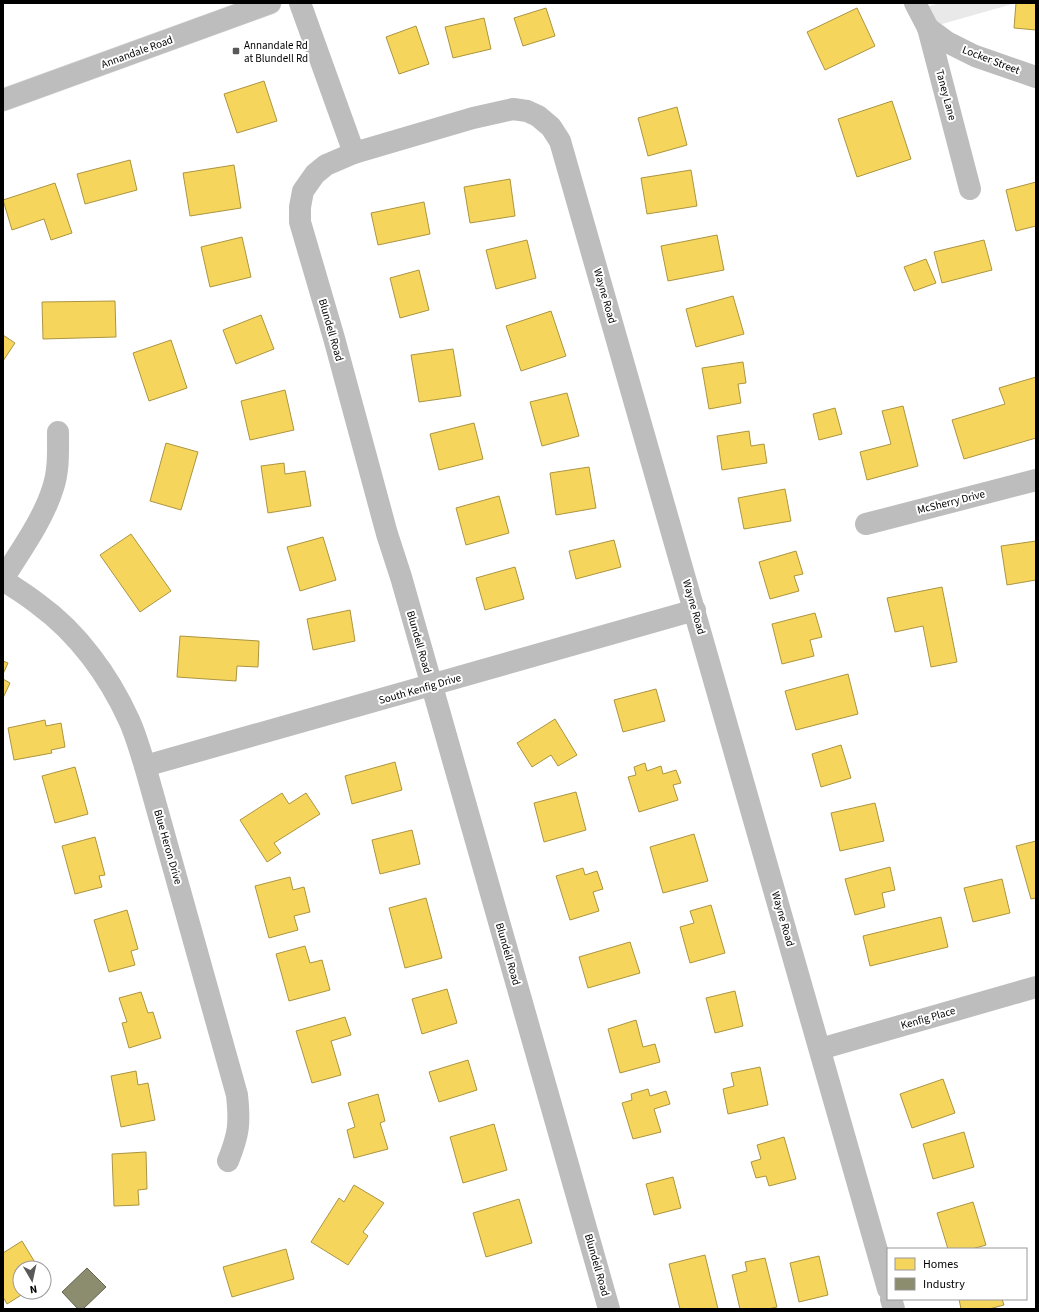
<svg xmlns="http://www.w3.org/2000/svg" width="1039" height="1312" font-family="'Source Sans 3',sans-serif">
  <style>
    .green { fill: #e9e9e9 }
    .homes { fill: #f6d55c; stroke: #ac9540 }
    .industry { fill: #8c8c6e; stroke: #62624d }
    .lines { fill: none; stroke-linecap: round; stroke-linejoin: round }
    .major-casing { stroke: #dbdbdb; stroke-width: 23 }
    .minor { stroke: #bdbdbd; stroke-width: 22 }
    .major { stroke: #bdbdbd; stroke-width: 22 }
    .poi-dot { fill: #595959; stroke: #fff; stroke-width: 1.5 }
    .labels { text-anchor: middle; dominant-baseline: central; stroke-width: 4; stroke-linejoin: round; paint-order: stroke }
    .poi-label { font-size: 11px; fill: #000; stroke: #fff; text-anchor: start }
    .street-label { font-size: 11px; fill: #000; stroke: #fff }
  </style>
  <rect width="100%" height="100%" fill="#fff"/>
  <!-- green -->
  <polygon class="green" points="940,3 1016,3 935,26 926,7"/>
  <!-- homes -->
  <g class="homes">
    <polygon points="1016,3 1036,3 1036,30 1014,28"/>
    <polygon points="546,8 555,36 523,46 514,18"/>
    <polygon points="857,8 875,46 825,70 807,32"/>
    <polygon points="484,18 491,49 453,58 445,27"/>
    <polygon points="416,26 429,64 399,74 386,37"/>
    <polygon points="264,81 277,121 237,133 224,94"/>
    <polygon points="892,101 911,159 857,177 838,119"/>
    <polygon points="677,107 687,145 648,156 638,118"/>
    <polygon points="130,160 137,190 85,204 77,174"/>
    <polygon points="234,165 241,208 190,216 183,173"/>
    <polygon points="691,170 697,206 647,214 641,178"/>
    <polygon points="510,179 515,216 470,223 464,187"/>
    <polygon points="1036,182 1036,226 1016,231 1006,190"/>
    <polygon points="55,183 72,233 51,240 44,219 12,230 3,200"/>
    <polygon points="424,202 430,234 378,245 371,213"/>
    <polygon points="717,235 724,270 668,281 661,246"/>
    <polygon points="242,237 251,277 210,287 201,247"/>
    <polygon points="527,240 536,278 496,289 486,250"/>
    <polygon points="984,240 992,270 942,283 934,252"/>
    <polygon points="926,259 936,283 914,291 904,267"/>
    <polygon points="419,270 429,310 400,318 390,278"/>
    <polygon points="733,296 744,334 696,347 686,309"/>
    <polygon points="115,301 116,337 43,339 42,302"/>
    <polygon points="551,311 566,356 521,371 506,326"/>
    <polygon points="261,315 274,349 236,364 223,330"/>
    <polygon points="3,335 15,343 3,361"/>
    <polygon points="171,340 187,388 149,401 133,353"/>
    <polygon points="453,349 461,396 419,402 411,355"/>
    <polygon points="743,362 746,383 738,384 741,403 709,409 702,368"/>
    <polygon points="1036,377 1036,438 964,459 952,420 1005,404 999,388"/>
    <polygon points="285,390 294,430 250,440 241,401"/>
    <polygon points="567,393 579,436 542,446 530,402"/>
    <polygon points="903,406 918,466 867,480 860,452 891,444 882,411"/>
    <polygon points="835,408 842,434 819,440 813,414"/>
    <polygon points="474,423 483,459 439,470 430,434"/>
    <polygon points="749,431 751,446 764,444 767,463 722,470 717,436"/>
    <polygon points="166,443 198,452 181,510 150,501"/>
    <polygon points="284,463 285,474 305,471 311,506 268,513 261,466"/>
    <polygon points="589,467 596,508 556,515 550,473"/>
    <polygon points="785,489 791,521 744,529 738,498"/>
    <polygon points="499,496 509,533 466,545 456,508"/>
    <polygon points="131,534 171,591 140,612 100,555"/>
    <polygon points="323,537 336,580 300,591 287,547"/>
    <polygon points="614,540 621,567 576,579 569,551"/>
    <polygon points="1036,541 1036,580 1007,585 1001,546"/>
    <polygon points="796,551 803,574 794,576 799,591 770,599 759,562"/>
    <polygon points="515,567 524,599 485,610 476,578"/>
    <polygon points="942,587 957,662 931,667 923,626 895,632 887,598"/>
    <polygon points="350,610 355,641 313,650 307,619"/>
    <polygon points="815,613 822,637 810,640 814,656 782,664 772,624"/>
    <polygon points="180,636 259,641 258,667 237,666 236,681 177,677"/>
    <polygon points="3,661 8,663 3,674"/>
    <polygon points="848,674 858,714 796,730 785,691"/>
    <polygon points="3,679 10,683 3,698"/>
    <polygon points="656,689 665,721 623,732 614,700"/>
    <polygon points="555,719 577,755 558,766 551,755 532,767 517,743"/>
    <polygon points="45,720 46,726 61,723 65,747 51,750 52,753 14,760 8,728"/>
    <polygon points="841,745 851,778 821,787 812,754"/>
    <polygon points="395,762 402,790 352,804 345,776"/>
    <polygon points="645,763 647,771 661,766 663,774 676,770 681,783 673,785 678,800 639,812 628,777 636,775 634,767"/>
    <polygon points="75,767 88,814 55,823 42,776"/>
    <polygon points="576,792 586,830 544,842 534,803"/>
    <polygon points="282,793 289,804 306,793 320,814 274,843 281,853 267,862 240,820"/>
    <polygon points="875,803 884,841 840,851 831,813"/>
    <polygon points="412,830 420,864 380,874 372,840"/>
    <polygon points="694,834 708,881 663,893 650,847"/>
    <polygon points="95,837 105,875 99,876 102,887 75,894 62,846"/>
    <polygon points="1036,841 1036,898 1031,899 1016,846"/>
    <polygon points="890,867 895,890 882,893 885,907 855,915 845,879"/>
    <polygon points="583,868 585,875 597,871 603,889 593,892 599,911 570,920 556,876"/>
    <polygon points="290,877 293,890 304,887 310,912 294,916 298,930 269,938 255,886"/>
    <polygon points="1002,879 1010,913 973,922 964,888"/>
    <polygon points="426,898 442,958 405,968 389,908"/>
    <polygon points="711,905 725,953 690,963 680,927 694,923 690,911"/>
    <polygon points="127,910 138,949 131,951 135,965 109,972 94,920"/>
    <polygon points="941,917 948,947 870,966 863,936"/>
    <polygon points="630,942 640,973 588,988 579,957"/>
    <polygon points="305,946 310,963 322,960 330,990 289,1001 276,954"/>
    <polygon points="447,989 457,1023 422,1034 412,999"/>
    <polygon points="735,991 743,1026 715,1033 706,998"/>
    <polygon points="141,992 148,1013 153,1012 161,1038 129,1048 122,1023 127,1022 119,998"/>
    <polygon points="345,1017 351,1035 331,1041 341,1075 312,1083 296,1031"/>
    <polygon points="636,1020 643,1047 655,1044 660,1062 620,1073 608,1029"/>
    <polygon points="468,1060 477,1090 439,1102 429,1072"/>
    <polygon points="760,1067 768,1105 728,1114 723,1089 734,1086 731,1073"/>
    <polygon points="136,1071 138,1085 148,1083 155,1120 121,1127 111,1076"/>
    <polygon points="943,1079 955,1113 912,1128 900,1094"/>
    <polygon points="648,1089 650,1096 666,1091 670,1104 654,1109 661,1132 633,1139 622,1103 632,1100 631,1094"/>
    <polygon points="378,1094 385,1121 380,1123 388,1149 354,1158 347,1130 355,1127 348,1103"/>
    <polygon points="494,1124 507,1170 463,1183 450,1137"/>
    <polygon points="964,1132 974,1167 933,1179 923,1144"/>
    <polygon points="784,1137 796,1179 769,1186 766,1176 756,1178 751,1162 761,1159 757,1145"/>
    <polygon points="146,1152 147,1189 138,1190 139,1205 114,1206 112,1154"/>
    <polygon points="673,1177 681,1208 654,1215 646,1184"/>
    <polygon points="354,1185 384,1203 363,1232 368,1236 348,1265 311,1242 339,1198 344,1202"/>
    <polygon points="519,1199 532,1243 486,1257 473,1213"/>
    <polygon points="973,1202 986,1245 972,1249 948,1249 937,1213"/>
    <polygon points="22,1241 36,1264 30,1268 20,1268 20,1292 26,1292 7,1304 3,1297 3,1253"/>
    <polygon points="286,1249 294,1279 232,1297 223,1267"/>
    <polygon points="705,1255 718,1309 680,1309 669,1264"/>
    <polygon points="819,1256 828,1295 799,1302 790,1263"/>
    <polygon points="765,1258 777,1307 768,1309 740,1309 732,1275 747,1271 745,1262"/>
    <polygon points="959,1299 1002,1299 1004,1305 989,1309 961,1309"/>
  </g>
  <!-- industry -->
  <polygon class="industry" points="87,1268 106,1287 83,1309 78,1309 62,1292"/>
  <g class="lines">
    <!-- major casing -->
    <g class="major-casing">
      <polyline id="major" points="3,100 270,3"/>
    </g>
    <!-- minor -->
    <g class="minor">
      <polyline points="300,3 354,153"/>
      <polyline points="915,3 928,28 970,189"/>
      <polyline points="928,28 947,42 975,56 1036,77"/>
      <polyline points="866,524 1036,480"/>
      <path d="M3 579C21 550 43 520 53 488 59 470 58 451 58 432"/>
      <path d="M3 580C15 588 27 595 38 604 78 633 109 676 129 720 136 735 140 751 145 766L237 1095C240 1123 239 1134 228 1161"/>
      <polyline points="145,766 695,610"/>
      <polyline points="820,1049 1036,987"/>
      <polyline points="891,1299 894,1309"/>
      <polyline points="609,1309 401,577 387,534 334,338 300,222 300,207 303,191 315,174 326,165 354,153 473,118 513,109 527,111 538,116 551,127 560,141 888,1289"/>
    </g>
    <!-- major -->
    <use href="#major" class="major"/>
  </g>
  <!-- markers -->
  <rect class="poi-dot" x="232" y="47" width="8" height="8" rx="2"/>
  <g class="labels">
    <!-- poi labels -->
    <g class="poi-label">
      <text x="244" y="45">Annandale Rd<tspan x="244" dy="13">at Blundell Rd</tspan></text>
    </g>
    <!-- street labels -->
    <g class="street-label">
      <text transform="translate(137 52) rotate(-20)">Annandale Road</text>
      <text transform="translate(991 60) rotate(21)">Locker Street</text>
      <text transform="translate(946 95) rotate(75)">Taney Lane</text>
      <text transform="translate(605 296) rotate(74)">Wayne Road</text>
      <text transform="translate(331 330) rotate(74)">Blundell Road</text>
      <text transform="translate(951 502) rotate(-14)">McSherry Drive</text>
      <text transform="translate(694 607) rotate(74)">Wayne Road</text>
      <text transform="translate(419 642) rotate(74)">Blundell Road</text>
      <text transform="translate(420 689) rotate(-16)">South Kenfig Drive</text>
      <text transform="translate(168 847) rotate(74)">Blue Heron Drive</text>
      <text transform="translate(783 919) rotate(74)">Wayne Road</text>
      <text transform="translate(508 954) rotate(74)">Blundell Road</text>
      <text transform="translate(928 1018) rotate(-16)">Kenfig Place</text>
      <text transform="translate(597 1265) rotate(74)">Blundell Road</text>
    </g>
  </g>
  <!-- border -->
  <rect width="1039" height="1312" fill="none" stroke="#000000" stroke-width="8"/>
  <!-- legend -->
  <rect x="887" y="1248" width="140" height="52" fill="#ffffff" stroke="#999999"/>
  <rect x="895" y="1258" width="20" height="12" fill="#f6d55c" stroke="#999999"/>
  <text x="923" y="1268" font-size="12" fill="#000000">Homes</text>
  <rect x="895" y="1278" width="20" height="12" fill="#8c8c6e" stroke="#999999"/>
  <text x="923" y="1288" font-size="12" fill="#000000">Industry</text>
  <!-- north arrow -->
  <g transform="translate(32 1280) rotate(171)"><circle r="19" fill="#ffffff" stroke="#999999"/>
  <path d="M0-3L7 15L0 10L-7 15Z" fill="#595959"/>
  <text y="-6" font-size="11" font-weight="bold" text-anchor="middle" fill="#000000">N</text>
  </g>
</svg>
